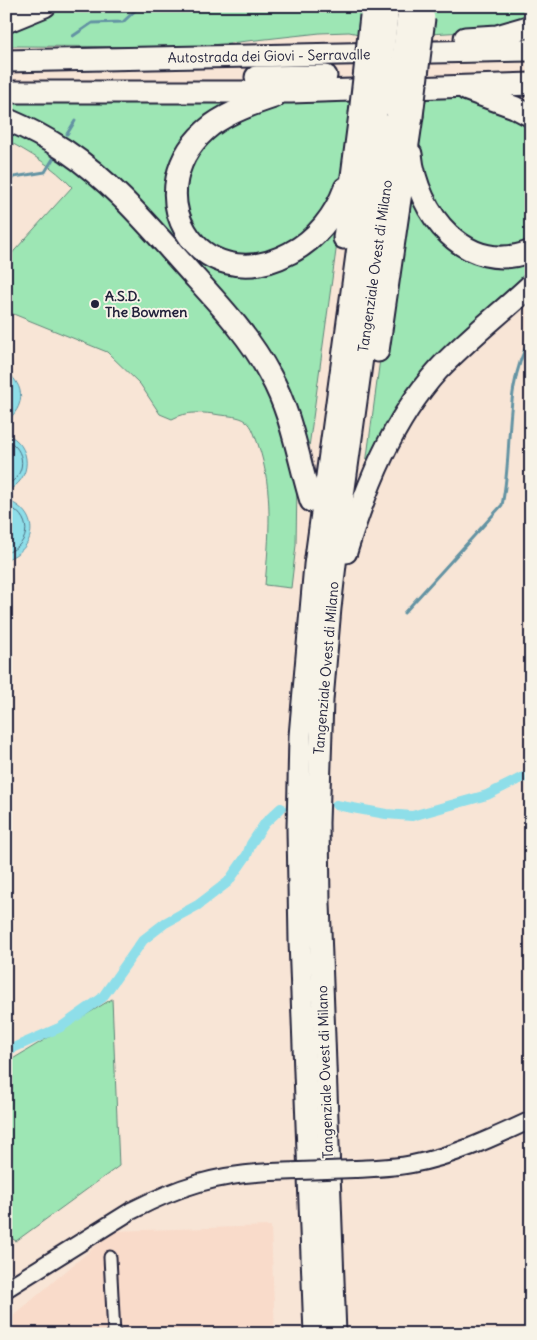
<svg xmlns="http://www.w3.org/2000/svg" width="537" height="1340" font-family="Delius,sans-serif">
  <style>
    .built { fill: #f9dbca }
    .green { fill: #9de6b4; stroke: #608478 }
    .water { fill: #8edee9; stroke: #6393a3 }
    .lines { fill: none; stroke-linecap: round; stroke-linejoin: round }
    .shore { stroke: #4d6d81; stroke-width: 1 }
    .stream { stroke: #6393a3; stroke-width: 3 }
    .canal { stroke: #8edee9; stroke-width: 10 }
    .street-casing { stroke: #22223b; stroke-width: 15 }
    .secondary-casing { stroke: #22223b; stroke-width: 20 }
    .highway-casing { stroke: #22223b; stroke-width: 25 }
    .street { stroke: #f7f3e8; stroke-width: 11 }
    .secondary { stroke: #f7f3e8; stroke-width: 16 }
    .highway { stroke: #f7f3e8; stroke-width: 21 }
    .secondary-bridge-casing { stroke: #22223b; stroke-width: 20; stroke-linecap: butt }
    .highway-bridge-casing { stroke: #22223b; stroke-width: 25; stroke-linecap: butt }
    .secondary-bridge { stroke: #f7f3e8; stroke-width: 16 }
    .highway-bridge { stroke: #f7f3e8; stroke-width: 21 }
    .poi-dot { fill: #22223b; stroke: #f7f3e8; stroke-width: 2 }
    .labels { text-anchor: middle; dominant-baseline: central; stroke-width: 4; stroke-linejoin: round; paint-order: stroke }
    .street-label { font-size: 14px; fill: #22223b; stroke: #f7f3e8 }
    .poi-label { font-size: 14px; font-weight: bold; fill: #22223b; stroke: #f7f3e8; text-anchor: start }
  </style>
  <rect width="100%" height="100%" fill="#f8e5d6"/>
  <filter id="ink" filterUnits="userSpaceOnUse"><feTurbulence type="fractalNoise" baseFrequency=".02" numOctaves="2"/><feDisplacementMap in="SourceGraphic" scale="10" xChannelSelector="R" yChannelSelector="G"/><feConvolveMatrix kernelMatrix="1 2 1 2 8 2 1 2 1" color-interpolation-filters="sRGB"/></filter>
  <g filter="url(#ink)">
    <!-- built -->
    <polygon class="built" points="271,1226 275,1334 6,1334 6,1322 113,1231"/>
    <!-- green -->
    <g class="green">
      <polygon points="57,6 367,6 359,34 349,32 320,33 193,47 6,46 6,28"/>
      <polygon points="430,6 531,6 531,18 465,32 429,34 428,27"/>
      <polygon points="419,93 472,95 531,123 531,242 489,250 456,234 417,170"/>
      <polygon points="354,96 346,165 336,188 316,222 276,254 234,258 197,235 186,216 188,166 216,132 277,103"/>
      <polygon points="246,99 183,149 186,238 250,272 341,214 309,447 303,446 296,423 166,238 6,112 6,102 127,102"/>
      <path d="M6 126 93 180 217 311 269 385 297 484 296 545 291 588 265 585C269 537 274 490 258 444 255 437 253 426 246 421 239 416 228 416 220 415 203 412 187 411 172 419L160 414 140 384 107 352 6 311V260L72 187C54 167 30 153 6 140Z"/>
      <polygon points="404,179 455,249 531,256 531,276 370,465 366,464"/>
      <polygon points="112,999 119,1166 16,1241 6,1235 6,1063"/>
    </g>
    <!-- water -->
    <g class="water">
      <path d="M6 371C26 387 25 406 6 422Z"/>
      <path d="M6 434C33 444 33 481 6 491Z"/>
      <path d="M6 500C39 511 39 547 7 559Z"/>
    </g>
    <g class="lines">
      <!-- shore -->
      <g class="shore">
        <path d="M6 440C27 448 27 477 6 485"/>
        <path d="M6 505C32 515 33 544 6 553"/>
      </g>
      <!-- stream -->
      <g class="stream">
        <polyline points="73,36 92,23 123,22 140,6"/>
        <polyline points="67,134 75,121"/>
        <polyline points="6,183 14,177 45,172 56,154"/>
        <path d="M404 613 502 505C514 450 502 388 531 337"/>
      </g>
      <!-- canal -->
      <g class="canal">
        <polyline points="336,805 386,814 412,816 487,795 521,778 531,776"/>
        <polyline points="6,1051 61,1027 102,998 143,940 165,923 198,905 228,882 247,855 251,844 265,823 281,808"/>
      </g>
      <!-- street casing -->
      <g class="street-casing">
        <polyline id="street" points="110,1257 114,1334"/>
      </g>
      <!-- secondary casing -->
      <g class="secondary-casing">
        <g id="secondary">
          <path d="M354 1169C373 1168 393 1168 412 1164 454 1156 492 1138 531 1120"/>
          <path d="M6 1289 131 1211C180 1186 215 1175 271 1172"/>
        </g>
      </g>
      <!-- highway casing -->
      <g class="highway-casing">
        <g id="highway">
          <polyline points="6,22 45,6"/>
          <polyline points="465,38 497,36 531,26"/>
          <polyline points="6,61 531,50"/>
          <polyline points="256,77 326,76"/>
          <polyline points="467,90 514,107 531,116"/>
          <polyline points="6,92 291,92 531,84"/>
          <path d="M274 97C253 104 230 112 212 125 131 188 197 303 290 253 316 240 335 215 345 188"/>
          <path d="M6 119C27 128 48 139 66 151 115 184 153 231 191 273 220 305 250 337 270 375 292 414 298 459 311 501"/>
          <path d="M411 154C417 213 466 277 531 251"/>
          <polyline points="344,238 360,114"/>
          <polyline points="378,351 412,116"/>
          <path d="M346 552C366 487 392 421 438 370 466 340 500 314 531 285"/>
          <polyline points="315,1334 300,941 298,829 300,736 315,565 376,114"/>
          <polyline points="335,1334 319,903 318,823 322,700 330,608 342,503 396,110"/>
        </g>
      </g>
      <!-- street -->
      <use href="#street" class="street"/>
      <!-- secondary -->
      <use href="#secondary" class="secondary"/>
      <!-- highway -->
      <use href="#highway" class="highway"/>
      <!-- secondary-bridge casing -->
      <g class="secondary-bridge-casing">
        <polyline id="secondary-bridge" points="271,1172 354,1169"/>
      </g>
      <!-- highway-bridge casing -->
      <g class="highway-bridge-casing">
        <g id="highway-bridge">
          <polyline points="396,110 408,17"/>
          <polyline points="360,114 371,16"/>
          <polyline points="376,114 387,16"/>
          <polyline points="412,116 424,18"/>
        </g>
      </g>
      <!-- secondary-bridge -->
      <use href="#secondary-bridge" class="secondary-bridge"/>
      <!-- highway-bridge -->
      <use href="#highway-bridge" class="highway-bridge"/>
    </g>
  </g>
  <!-- markers -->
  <circle class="poi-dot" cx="95" cy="304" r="5"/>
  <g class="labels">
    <!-- street labels -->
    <g class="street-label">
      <text transform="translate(269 56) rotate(-1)">Autostrada dei Giovi - Serravalle</text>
      <text transform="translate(375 266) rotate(-82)">Tangenziale Ovest di Milano</text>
      <text transform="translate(326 668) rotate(-85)">Tangenziale Ovest di Milano</text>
      <text transform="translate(325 1072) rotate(-92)">Tangenziale Ovest di Milano</text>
    </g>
    <!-- poi labels -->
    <g class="poi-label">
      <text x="105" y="296">A.S.D.<tspan x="105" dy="16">The Bowmen</tspan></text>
    </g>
  </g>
  <!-- margin -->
  <rect width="537" height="1340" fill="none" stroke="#f7f3e8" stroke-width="25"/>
  <rect x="12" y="12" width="512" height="1315" fill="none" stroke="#22223b" stroke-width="2" filter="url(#ink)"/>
</svg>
